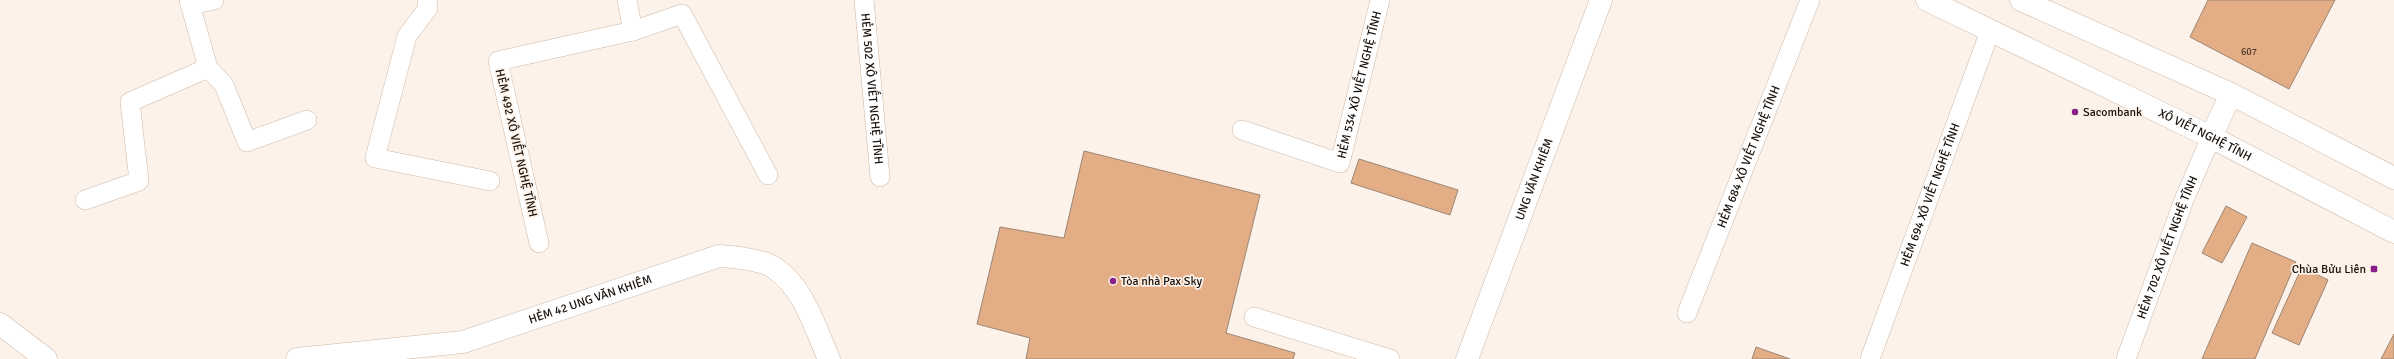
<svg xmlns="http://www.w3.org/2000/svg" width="2394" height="359" font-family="Signika,sans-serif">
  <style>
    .building { fill: #e3ae85; stroke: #9b8574 }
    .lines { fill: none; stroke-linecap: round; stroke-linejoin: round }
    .lane-casing { stroke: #cfb8a6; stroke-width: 20 }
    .street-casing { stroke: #cfb8a6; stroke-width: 23 }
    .secondary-casing { stroke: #cfb8a6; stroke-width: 23 }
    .lane { stroke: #fff; stroke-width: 19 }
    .street { stroke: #fff; stroke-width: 22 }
    .secondary { stroke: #fff; stroke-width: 22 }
    .poi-dot { fill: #872189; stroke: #fcf2ea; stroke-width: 1.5 }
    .labels { text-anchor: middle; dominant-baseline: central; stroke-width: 3.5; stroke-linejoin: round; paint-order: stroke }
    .number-label { font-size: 10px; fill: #4b3828 }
    .street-label { font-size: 12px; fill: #181009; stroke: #fcf2ea }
    .poi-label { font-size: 12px; fill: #181009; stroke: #fcf2ea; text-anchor: start }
  </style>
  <rect width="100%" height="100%" fill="#fcf2ea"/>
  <!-- building -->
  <g class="building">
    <polygon points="2208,0 2335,0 2289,89 2190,37"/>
    <polygon points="1084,151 1260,195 1226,333 1295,353 1293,359 1026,359 1030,338 977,324 1000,227 1064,238"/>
    <polygon points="1359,159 1458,190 1450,215 1351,183"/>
    <polygon points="2226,206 2247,217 2222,263 2202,253"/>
    <polygon points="2252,243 2296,262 2255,359 2202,359"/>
    <polygon points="2302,267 2328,280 2299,345 2272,333"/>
    <polygon points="2394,334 2394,359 2381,359"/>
    <polygon points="1756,347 1790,359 1752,359"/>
  </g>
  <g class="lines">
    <!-- lane casing -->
    <g class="lane-casing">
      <g id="lane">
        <polyline points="189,0 208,68 224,85 247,142 307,120"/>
        <polyline points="427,0 428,8 407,36 375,158 490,181"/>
        <polyline points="627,0 633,31"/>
        <path id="s1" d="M864 0 880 177"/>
        <polyline points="190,5 214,0"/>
        <path id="s2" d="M1242 130 1340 163 1380 0"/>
        <polyline points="85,200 139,181 130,102 208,68"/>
        <polyline points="539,243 498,61 633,31 682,14 768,175"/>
        <path id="s3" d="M1687 313 1810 0"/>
        <polyline points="1254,317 1390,359"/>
        <path id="s4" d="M1870 359 1990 31"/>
        <path id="s5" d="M2126 359 2184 200 2211 137"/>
      </g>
    </g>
    <!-- street casing -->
    <g class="street-casing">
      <g id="street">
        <polyline points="0,324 46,359"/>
        <path id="s6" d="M297 359 463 342 719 256C734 257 765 260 776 269 805 290 815 328 829 359"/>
      </g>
    </g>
    <!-- secondary casing -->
    <g class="secondary-casing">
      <g id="secondary">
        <path id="s7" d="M1927 0 2211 137 2394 232"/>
        <polyline points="2021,0 2231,94 2394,178"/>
        <polyline points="2211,137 2231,94"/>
        <path id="s8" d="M1467 359 1601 0"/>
      </g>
    </g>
    <!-- lane -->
    <use href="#lane" class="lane"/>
    <!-- street -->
    <use href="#street" class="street"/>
    <!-- secondary -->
    <use href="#secondary" class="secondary"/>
  </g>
  <!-- markers -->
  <g class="poi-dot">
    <circle cx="2075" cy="112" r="4"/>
    <rect x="2370" y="265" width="8" height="8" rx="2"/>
    <circle cx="1113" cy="281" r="4"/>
  </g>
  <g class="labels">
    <!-- number labels -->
    <g class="number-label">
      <text x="2249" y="52">607</text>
    </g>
    <!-- street labels -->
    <g class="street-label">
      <text stroke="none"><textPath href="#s2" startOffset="184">HẺM 534 XÔ VIẾT NGHỆ TĨNH</textPath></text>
      <text stroke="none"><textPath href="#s1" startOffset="89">HẺM 502 XÔ VIẾT NGHỆ TĨNH</textPath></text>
      <text stroke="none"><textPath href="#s7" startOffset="309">XÔ VIẾT NGHỆ TĨNH</textPath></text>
      <text transform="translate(516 143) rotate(77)">HẺM 492 XÔ VIẾT NGHỆ TĨNH</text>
      <text stroke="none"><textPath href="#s3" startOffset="168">HẺM 684 XÔ VIẾT NGHỆ TĨNH</textPath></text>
      <text stroke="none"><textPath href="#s8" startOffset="192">UNG VĂN KHIÊM</textPath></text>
      <text stroke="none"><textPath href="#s4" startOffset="175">HẺM 694 XÔ VIẾT NGHỆ TĨNH</textPath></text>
      <text stroke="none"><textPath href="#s5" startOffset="119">HẺM 702 XÔ VIẾT NGHỆ TĨNH</textPath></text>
      <text stroke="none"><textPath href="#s6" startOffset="301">HẺM 42 UNG VĂN KHIÊM</textPath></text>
    </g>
    <!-- poi labels -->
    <g class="poi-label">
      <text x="2083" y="112">Sacombank</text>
      <text x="2366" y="269" text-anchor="end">Chùa Bửu Liên</text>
      <text x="1121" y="281">Tòa nhà Pax Sky</text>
    </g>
  </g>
</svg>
